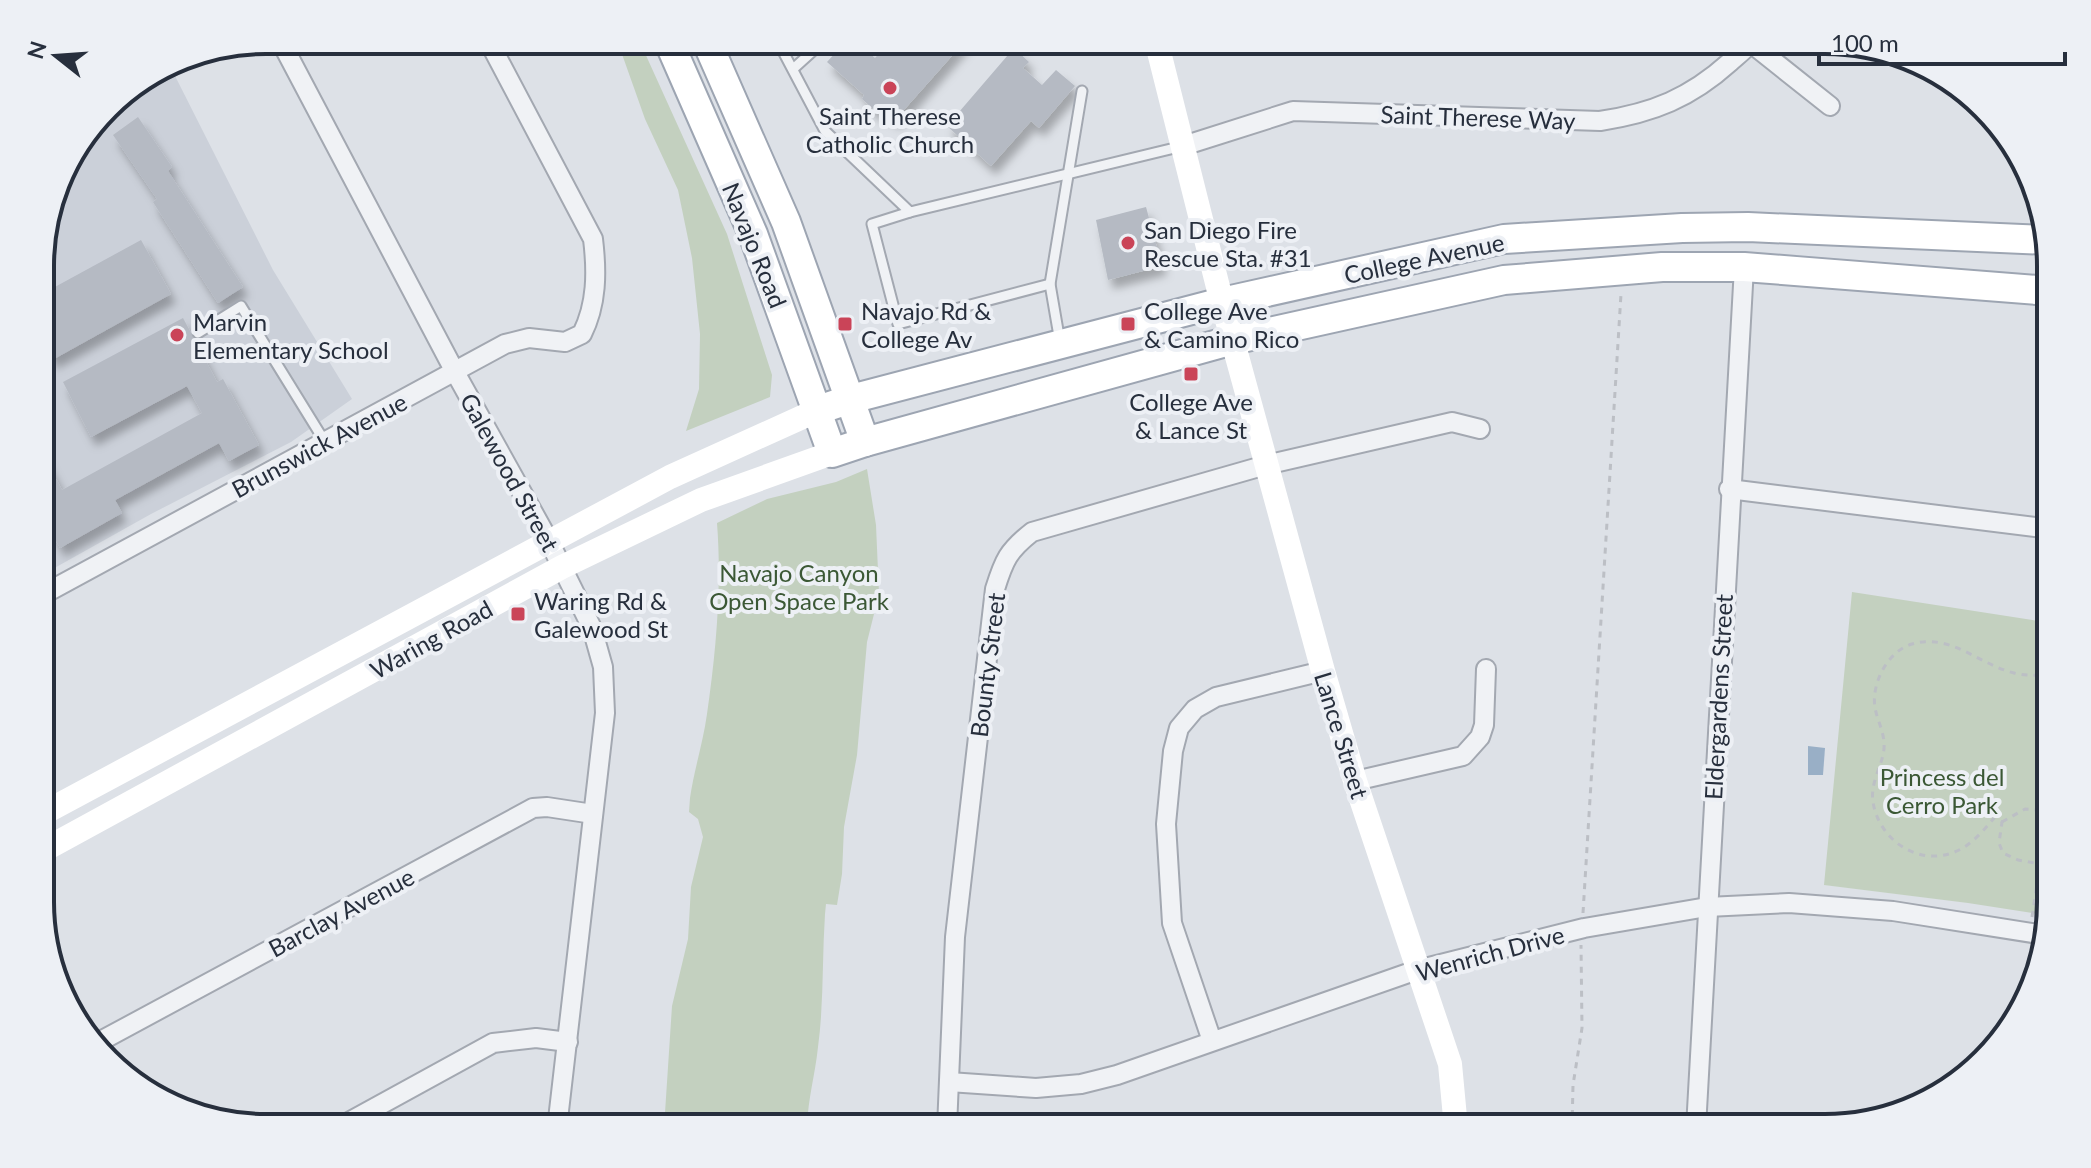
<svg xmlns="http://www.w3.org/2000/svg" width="2091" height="1168" font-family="Lato,sans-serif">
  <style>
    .built { fill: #cbd0d9 }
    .green { fill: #c3d0bf }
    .water { fill: #99afc6 }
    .building { fill: #b5bac3; filter: url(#shadow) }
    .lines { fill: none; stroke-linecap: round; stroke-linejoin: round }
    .lane-casing { stroke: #a3a8b1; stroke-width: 13 }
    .street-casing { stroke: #a3a8b1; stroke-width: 22 }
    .primary-casing { stroke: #9da5b2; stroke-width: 32 }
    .path { stroke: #bcbfc5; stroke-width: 3; stroke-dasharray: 6 6; stroke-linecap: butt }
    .lane { stroke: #f0f2f5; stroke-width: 9 }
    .street { stroke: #f0f2f5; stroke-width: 18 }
    .secondary { stroke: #fff; stroke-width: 24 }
    .primary { stroke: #fff; stroke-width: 28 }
    .poi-dot { fill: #ca4458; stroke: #edf0f5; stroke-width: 3 }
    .labels { text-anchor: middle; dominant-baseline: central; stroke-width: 8; stroke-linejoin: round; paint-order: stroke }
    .poi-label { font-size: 24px; fill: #272f3d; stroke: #edf0f5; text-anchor: start }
    .street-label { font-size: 24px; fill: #272f3d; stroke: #edf0f5 }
    .park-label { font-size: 24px; fill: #3b5835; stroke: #edf0f5 }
    .rim { fill: none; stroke: #272f3d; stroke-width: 4 }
  </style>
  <defs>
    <filter id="shadow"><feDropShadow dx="5" dy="9" stdDeviation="4" flood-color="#0004"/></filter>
  </defs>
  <rect width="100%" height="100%" fill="#dde1e7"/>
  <!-- built -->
  <polygon class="built" points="169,64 273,270 352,399 291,442 151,514 42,575 42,237 64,166 117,96"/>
  <!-- green -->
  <g class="green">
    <polygon points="617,40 639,40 727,234 772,375 770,397 686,431 699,389 700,334 692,258 678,190 645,119"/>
    <path d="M867 469 876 525 879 594 867 642 857 755 844 827 842 874 837 905 826 904 825 914C822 958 824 1003 818 1047 815 1076 808 1097 807 1128H664L672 1006 688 939 691 887 703 837 698 819 689 812 690 798C694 770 703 743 707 714 716 651 722 587 717 523L767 499 836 482Z"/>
    <polygon points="1852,592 2051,623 2051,916 1968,903 1824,885"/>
  </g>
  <!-- water -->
  <polygon class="water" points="1808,746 1825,748 1823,775 1808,775"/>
  <!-- building -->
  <g class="building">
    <polygon points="847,40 854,40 875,58 891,40 966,40 895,120 883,110 879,114 862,99 864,95 827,62"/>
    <polygon points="1014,48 1029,62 1023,68 1042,85 1056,70 1075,86 1039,128 1031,121 991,166 947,126"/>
    <polygon points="138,117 172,167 168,171 243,287 218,303 153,202 157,199 113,135"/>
    <polygon points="1146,207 1162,266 1108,280 1096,220"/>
    <polygon points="141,240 171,294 52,360 42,341 42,294"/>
    <polygon points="183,318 217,382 223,379 259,445 229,461 219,443 115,500 122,513 60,548 42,515 42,453 62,490 202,413 187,386 91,437 63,382"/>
  </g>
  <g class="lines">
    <!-- lane casing -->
    <g class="lane-casing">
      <g id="lane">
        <polyline points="777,40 825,131 910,212 1183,146"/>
        <polyline points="793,69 825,40"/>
        <polyline points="910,212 872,224 898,324 1050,284"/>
        <polyline points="198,333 241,306 325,442"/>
        <polyline points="1060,342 1050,284 1082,91"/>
      </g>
    </g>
    <!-- street casing -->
    <g class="street-casing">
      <g id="street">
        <polyline points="280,40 455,372 549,541 592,628 603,667 605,713 557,1128"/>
        <polyline points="1747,40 1830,106"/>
        <path d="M1183 146 1293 111 1600 121C1653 113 1690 98 1730 62 1738 55 1747 48 1753 40"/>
        <polyline points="1729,489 2051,529"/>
        <path d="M42 595 505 344 529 338 565 342 582 334C597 304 597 272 593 239L488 40"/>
        <polyline points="1355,781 1463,756 1480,737 1484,725 1486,669"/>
        <polyline points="1212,1041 1172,923 1166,824 1173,751 1179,728 1195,709 1216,697 1323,671"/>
        <polyline points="95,1044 533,808 547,807 593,814"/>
        <polyline points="949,1082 1036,1088 1081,1084 1117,1075 1417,970 1584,928 1707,907 1789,903 1893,911 2045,935"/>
        <polyline points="338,1128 493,1043 536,1038 568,1042"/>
        <path d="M947 1128 955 937 995 589C1004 560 1008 551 1032 532L1266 465 1452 422 1480 429"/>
        <polyline points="1696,1128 1744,267"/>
      </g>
    </g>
    <!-- primary casing -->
    <g class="primary-casing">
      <g id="primary">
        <polyline points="668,40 753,234 832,453 865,442 1233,340 1504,280 1662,267 1744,267 2050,291"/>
        <polyline points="706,40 786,222 865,442"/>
        <polyline points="818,410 851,399 1222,302 1504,239 1682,228 1748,227 2047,240"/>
      </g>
    </g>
    <!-- path -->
    <g class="path">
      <polyline points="2002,822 2025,809 2051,811"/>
      <polyline points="2040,864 2051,865"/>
      <polyline points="1583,913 1621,294"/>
      <path d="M2032 917 2040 864 2018 860 2003 853 1999 843 2002 822 1994 818C1984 830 1973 843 1959 850 1921 869 1879 841 1873 802 1870 782 1882 767 1884 749 1885 733 1878 723 1875 708 1871 683 1888 651 1912 644 1951 633 1978 664 2014 673 2026 676 2038 675 2051 675"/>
      <polyline points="1572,1128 1573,1085 1582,1028 1581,945"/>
    </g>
    <!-- lane -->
    <use href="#lane" class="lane"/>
    <!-- street -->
    <use href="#street" class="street"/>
    <!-- secondary -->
    <g class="secondary">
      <polyline points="1156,40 1218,287 1323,671 1355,781 1450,1064 1456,1128"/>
      <polyline points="42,814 670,477 818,410"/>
      <polyline points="42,851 562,567 701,500 832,453"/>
    </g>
    <!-- primary -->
    <use href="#primary" class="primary"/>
  </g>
  <!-- markers -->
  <g class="poi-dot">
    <circle cx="890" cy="88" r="8"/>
    <circle cx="1128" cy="243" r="8"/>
    <rect x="837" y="316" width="16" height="16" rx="4"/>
    <rect x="1120" y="316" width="16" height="16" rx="4"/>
    <circle cx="177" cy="335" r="8"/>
    <rect x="1183" y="366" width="16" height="16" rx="4"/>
    <rect x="510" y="606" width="16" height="16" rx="4"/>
  </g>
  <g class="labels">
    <!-- poi labels -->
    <g class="poi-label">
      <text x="890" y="115" text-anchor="middle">Saint Therese<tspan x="890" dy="28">Catholic Church</tspan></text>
      <text x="1144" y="229">San Diego Fire<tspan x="1144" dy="28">Rescue Sta. #31</tspan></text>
      <text x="861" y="310">Navajo Rd &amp;<tspan x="861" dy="28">College Av</tspan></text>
      <text x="1144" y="310">College Ave<tspan x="1144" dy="28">&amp; Camino Rico</tspan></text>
      <text x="193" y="321">Marvin<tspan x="193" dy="28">Elementary School</tspan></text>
      <text x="1191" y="401" text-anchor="middle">College Ave<tspan x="1191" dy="28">&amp; Lance St</tspan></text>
      <text x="534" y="600">Waring Rd &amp;<tspan x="534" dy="28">Galewood St</tspan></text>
    </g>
    <!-- street labels -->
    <g class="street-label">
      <text transform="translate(1478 117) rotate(2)">Saint Therese Way</text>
      <text transform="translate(755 245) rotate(68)">Navajo Road</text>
      <text transform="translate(1424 258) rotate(-12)">College Avenue</text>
      <text transform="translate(319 445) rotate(-28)">Brunswick Avenue</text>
      <text transform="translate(510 472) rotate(61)">Galewood Street</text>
      <text transform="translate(431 639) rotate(-29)">Waring Road</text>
      <text transform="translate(987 665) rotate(-83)">Bounty Street</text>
      <text transform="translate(1718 697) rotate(-87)">Eldergardens Street</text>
      <text transform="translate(1342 735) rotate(73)">Lance Street</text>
      <text transform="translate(341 912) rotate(-28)">Barclay Avenue</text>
      <text transform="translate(1490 953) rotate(-15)">Wenrich Drive</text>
    </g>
    <!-- park labels -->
    <g class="park-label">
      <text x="799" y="572">Navajo Canyon<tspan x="799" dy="28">Open Space Park</tspan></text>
      <text x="1942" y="776">Princess del<tspan x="1942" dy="28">Cerro Park</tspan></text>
    </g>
  </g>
  <!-- crop -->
  <path d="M0 0H2091V1168H0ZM266 54H1825A212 212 0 0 1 2037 266V902A212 212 0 0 1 1825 1114H266A212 212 0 0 1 54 902V266A212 212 0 0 1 266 54Z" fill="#edf0f5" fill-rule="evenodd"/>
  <path class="rim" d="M266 54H1825A212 212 0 0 1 2037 266V902A212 212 0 0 1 1825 1114H266A212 212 0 0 1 54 902V266A212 212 0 0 1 266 54Z"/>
  <!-- north arrow -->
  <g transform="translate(56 56) rotate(287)" stroke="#edf0f5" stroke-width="6" paint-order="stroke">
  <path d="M0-6L14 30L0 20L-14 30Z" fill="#272f3d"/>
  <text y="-12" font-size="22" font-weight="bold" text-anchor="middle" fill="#272f3d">N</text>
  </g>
  <!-- scale -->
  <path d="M1819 52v12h246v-12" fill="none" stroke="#272f3d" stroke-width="4"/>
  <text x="1831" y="52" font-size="24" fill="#272f3d" stroke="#edf0f5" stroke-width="6" paint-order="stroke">100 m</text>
</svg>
